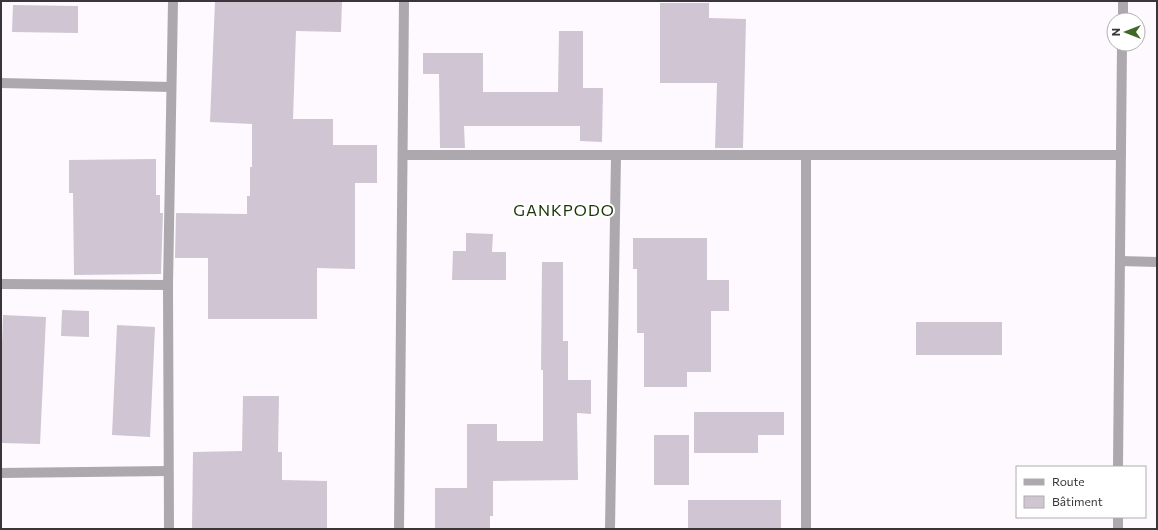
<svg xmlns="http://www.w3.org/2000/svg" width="1158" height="530" font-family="Commissioner,sans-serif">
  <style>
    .building { fill: #d0c5d3 }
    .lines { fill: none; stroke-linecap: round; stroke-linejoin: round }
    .minor { stroke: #ada8ae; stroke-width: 10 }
    .tertiary { stroke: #ada8ae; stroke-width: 10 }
    .labels { text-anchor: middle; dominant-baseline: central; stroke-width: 4; stroke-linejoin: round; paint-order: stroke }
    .neighbourhood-label { font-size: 16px; letter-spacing: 1px; fill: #1a3505; stroke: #fff }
  </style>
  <rect width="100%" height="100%" fill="#fef9ff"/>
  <!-- building -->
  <g class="building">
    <polygon points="215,1 342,1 341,32 296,31 293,119 333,119 333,145 377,145 377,183 355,183 355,269 317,268 317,319 208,319 208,258 175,258 176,213 247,214 247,196 250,196 250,167 252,167 252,124 210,122"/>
    <polygon points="660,3 709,3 709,18 746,19 743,148 715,148 717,83 660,83"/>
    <polygon points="13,5 78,6 78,33 12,32"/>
    <polygon points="559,31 583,31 583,88 603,88 602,142 580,141 580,126 464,126 465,148 440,148 439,74 423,74 423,53 483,53 483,92 558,92"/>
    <polygon points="156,159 156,195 160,195 160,213 163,213 161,274 74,275 73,193 69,193 69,160"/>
    <polygon points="466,233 493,234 492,252 506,252 506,280 452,280 453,251 466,251"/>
    <polygon points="633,238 707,238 707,280 729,280 729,311 711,311 711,372 687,372 687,387 644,387 644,333 637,333 637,269 633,269"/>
    <polygon points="542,262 563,262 563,341 568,341 568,380 591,380 591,414 577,413 578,480 493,481 493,516 490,516 490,529 435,529 435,488 467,488 467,424 497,424 497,441 543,441 543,370 541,370"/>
    <polygon points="62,310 89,311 89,337 61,336"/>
    <polygon points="3,315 46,317 40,444 1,443 1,372"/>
    <rect x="916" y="322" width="86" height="33"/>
    <polygon points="117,325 155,327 150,437 112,435"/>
    <polygon points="243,396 279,396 278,452 282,452 282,480 327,481 327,529 192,529 193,452 242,451"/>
    <polygon points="694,412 784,412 784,435 758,435 758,453 694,453"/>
    <rect x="654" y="435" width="35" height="50"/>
    <rect x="688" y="500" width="93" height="29"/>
  </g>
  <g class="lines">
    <!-- minor -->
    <g class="minor">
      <polyline points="1,83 171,87"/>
      <polyline points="403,155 1121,155"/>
      <polyline points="1120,261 1157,262"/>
      <polyline points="1,284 168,285"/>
      <polyline points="1,473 168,471"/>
      <polyline points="169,529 168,285 173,1"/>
      <polyline points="399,529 404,1"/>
      <polyline points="610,529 616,155"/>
      <polyline points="806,529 806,155"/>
    </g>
    <!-- tertiary -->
    <g class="tertiary">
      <polyline points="1123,20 1123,1"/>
      <polyline points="1118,467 1122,44"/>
      <polyline points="1118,529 1118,517"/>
    </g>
  </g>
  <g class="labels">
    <!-- neighbourhood labels -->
    <g class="neighbourhood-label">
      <text x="564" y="209">GANKPODO</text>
    </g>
  </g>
  <!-- border -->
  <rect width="1158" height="530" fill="none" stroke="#39353a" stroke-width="4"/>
  <!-- legend -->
  <rect x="1016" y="466" width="130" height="52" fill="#ffffff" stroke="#b0aeb0"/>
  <rect x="1024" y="479" width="20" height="6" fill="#ada8ae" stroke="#b0aeb0"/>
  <text x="1052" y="486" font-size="12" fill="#39353a">Route</text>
  <rect x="1024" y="496" width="20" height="12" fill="#d0c5d3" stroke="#b0aeb0"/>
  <text x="1052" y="506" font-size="12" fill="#39353a">Bâtiment</text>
  <!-- north arrow -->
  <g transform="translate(1126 32) rotate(270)"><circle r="19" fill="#ffffff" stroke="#b0aeb0"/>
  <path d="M0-3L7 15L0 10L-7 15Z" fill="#406925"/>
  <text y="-6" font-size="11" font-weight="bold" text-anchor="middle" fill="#39353a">N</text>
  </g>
</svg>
